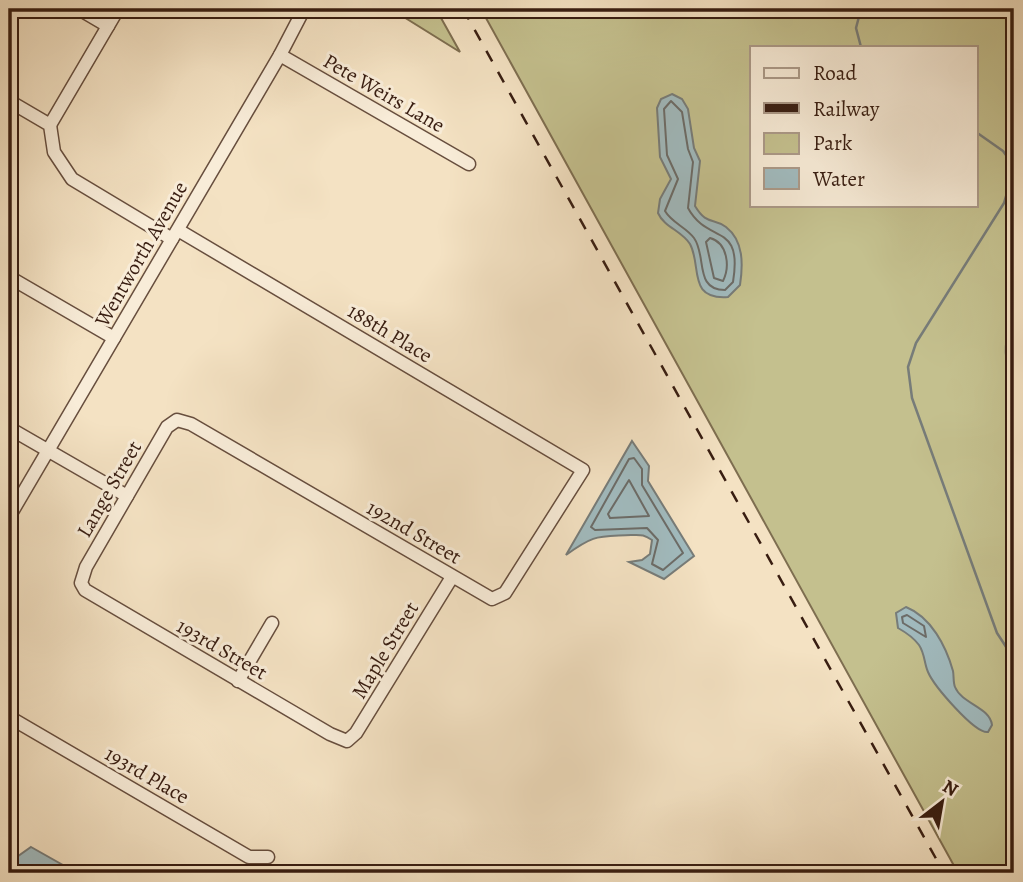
<svg xmlns="http://www.w3.org/2000/svg" width="1023" height="882" font-family="Alegreya,serif">
  <style>
    .green { fill: #c4c08e; stroke: #7e6e50; stroke-width: 2; fill-rule: evenodd }
    .water { fill: #a1bbbf; stroke: #777c79; stroke-width: 2 }
    .lines { fill: none; stroke-linecap: round; stroke-linejoin: round }
    .shore { stroke: #6c6c68; stroke-width: 2 }
    .stream { stroke: #777c79; stroke-width: 2.5 }
    .minor-casing { stroke: #674e3e; stroke-width: 15 }
    .minor { stroke: #f8ecd8; stroke-width: 12 }
    .rail { stroke: #381d11; stroke-width: 2.5; stroke-dasharray: 12 12; stroke-linecap: butt }
    .labels { text-anchor: middle; dominant-baseline: central; stroke-width: 6; stroke-linejoin: round; paint-order: stroke }
    .street-label { font-size: 21px; fill: #381d11; stroke: #f8ecd8 }
  </style>
  <rect width="100%" height="100%" fill="#f4e2c3"/>
  <filter id="stains"><feTurbulence type="fractalNoise" baseFrequency=".00286" numOctaves="4"/><feColorMatrix values="0 0 0 0 .2 0 0 0 0 .09 0 0 0 0 .02 0 0 0 .5 -.17"/></filter>
  <radialGradient id="worn" r=".72"><stop offset=".6" stop-color="#630" stop-opacity="0"/><stop offset="1" stop-color="#630" stop-opacity=".3"/></radialGradient>
  <!-- green -->
  <g class="green">
    <polygon points="391,9 436,9 460,52"/>
    <path d="M481 9H1014V873H958ZM752 47H976V205H752Z"/>
  </g>
  <!-- water -->
  <g class="water">
    <path d="M672 94 682 99 688 109 694 148 700 161 695 206C707 226 713 217 726 227 744 241 743 265 740 285L728 297C687 300 702 266 690 244 682 231 664 227 658 213L660 199 671 179 660 157 657 108 661 99Z"/>
    <path d="M1014 330V390C1009 371 1002 354 1008 334Z"/>
    <path d="M1014 401V490C1009 460 1003 430 1014 401Z"/>
    <path d="M632 441 649 466 648 481 694 556 664 579 629 562 642 560 650 554 652 540C643 534 641 535 631 535 597 537 595 534 566 555Z"/>
    <path d="M906 607C931 617 946 646 953 671 954 676 953 682 955 687 962 704 990 707 992 725L988 732C975 734 934 686 928 672 924 663 925 654 919 645 913 637 907 633 898 628L896 613Z"/>
    <polygon points="31,847 77,873 22,873 14,869 14,859"/>
  </g>
  <g class="lines">
    <!-- shore -->
    <g class="shore">
      <path d="M671 101 682 112 688 149 693 162 688 208C708 245 743 221 733 282L725 290C694 290 707 256 694 238 686 227 672 223 665 211L678 179 667 155 664 109Z"/>
      <path d="M710 238C728 243 730 267 723 281L714 278 706 242Z"/>
      <polygon points="634,458 642,469 642,485 683,553 663,570 652,564 658,540 647,528 595,530 591,527 629,459"/>
      <polygon points="629,480 649,516 610,518 608,514"/>
      <polygon points="907,615 924,626 926,637 903,623 902,617"/>
    </g>
    <!-- stream -->
    <g class="stream">
      <polyline points="861,9 856,28 861,47"/>
      <polyline points="976,132 1003,151 1014,166"/>
      <polyline points="1014,169 1004,203 916,343 908,367 912,398 997,633 1014,659"/>
    </g>
    <!-- minor casing -->
    <g class="minor-casing">
      <g id="minor">
        <polyline points="79,9 108,26"/>
        <polyline points="280,55 469,164"/>
        <polyline points="9,101 50,125 54,152 72,179 172,239"/>
        <polyline points="50,125 118,9"/>
        <polyline points="178,230 583,470 505,593 492,599 191,424 177,420 167,427 86,567 81,583 85,590 330,734 347,741 356,733 452,577"/>
        <polyline points="9,277 114,338"/>
        <polyline points="9,428 127,496"/>
        <polyline points="9,517 280,55 304,9"/>
        <polyline points="238,681 272,623"/>
        <polyline points="9,717 249,857 268,857"/>
      </g>
    </g>
    <!-- minor -->
    <use href="#minor" class="minor"/>
    <!-- rail -->
    <polyline class="rail" points="463,9 944,873"/>
  </g>
  <g class="labels">
    <!-- street labels -->
    <g class="street-label">
      <text transform="translate(384 93) rotate(30)">Pete Weirs Lane</text>
      <text transform="translate(141 254) rotate(-60)">Wentworth Avenue</text>
      <text transform="translate(390 333) rotate(31)">188th Place</text>
      <text transform="translate(109 489) rotate(-60)">Lange Street</text>
      <text transform="translate(414 532) rotate(30)">192nd Street</text>
      <text transform="translate(222 649) rotate(30)">193rd Street</text>
      <text transform="translate(385 650) rotate(-59)">Maple Street</text>
      <text transform="translate(147 775) rotate(30)">193rd Place</text>
    </g>
  </g>
  <!-- margin -->
  <rect width="1023" height="882" fill="none" stroke="#f4e2c3" stroke-width="35"/>
  <rect x="10" y="10" width="1002" height="861" fill="none" stroke="#381d11" stroke-width="3.5"/>
  <rect x="18" y="18" width="988" height="847" fill="none" stroke="#381d11" stroke-width="2"/>
  <!-- legend -->
  <rect x="750" y="46" width="228" height="161" fill="#f8ecd8" stroke="#ab9988" stroke-width="2"/>
  <rect x="764" y="68" width="35" height="10" fill="#f8ecd8" stroke="#ab9988" stroke-width="2"/>
  <text x="813" y="80" font-size="21" fill="#381d11">Road</text>
  <rect x="764" y="103" width="35" height="10" fill="#381d11" stroke="#ab9988" stroke-width="2"/>
  <text x="813" y="116" font-size="21" fill="#381d11">Railway</text>
  <rect x="764" y="133" width="35" height="21" fill="#c4c08e" stroke="#ab9988" stroke-width="2"/>
  <text x="813" y="150" font-size="21" fill="#381d11">Park</text>
  <rect x="764" y="168" width="35" height="21" fill="#a1bbbf" stroke="#ab9988" stroke-width="2"/>
  <text x="813" y="186" font-size="21" fill="#381d11">Water</text>
  <!-- north arrow -->
  <g transform="translate(942 802) rotate(31)" stroke="#f8ecd8" stroke-width="5" paint-order="stroke">
  <path d="M0-5L12 26L0 18L-12 26Z" fill="#381d11"/>
  <text y="-10" font-size="19" font-weight="bold" text-anchor="middle" fill="#381d11">N</text>
  </g>
  <rect width="100%" height="100%" filter="url(#stains)"/>
  <rect width="100%" height="100%" fill="url(#worn)"/>
</svg>
